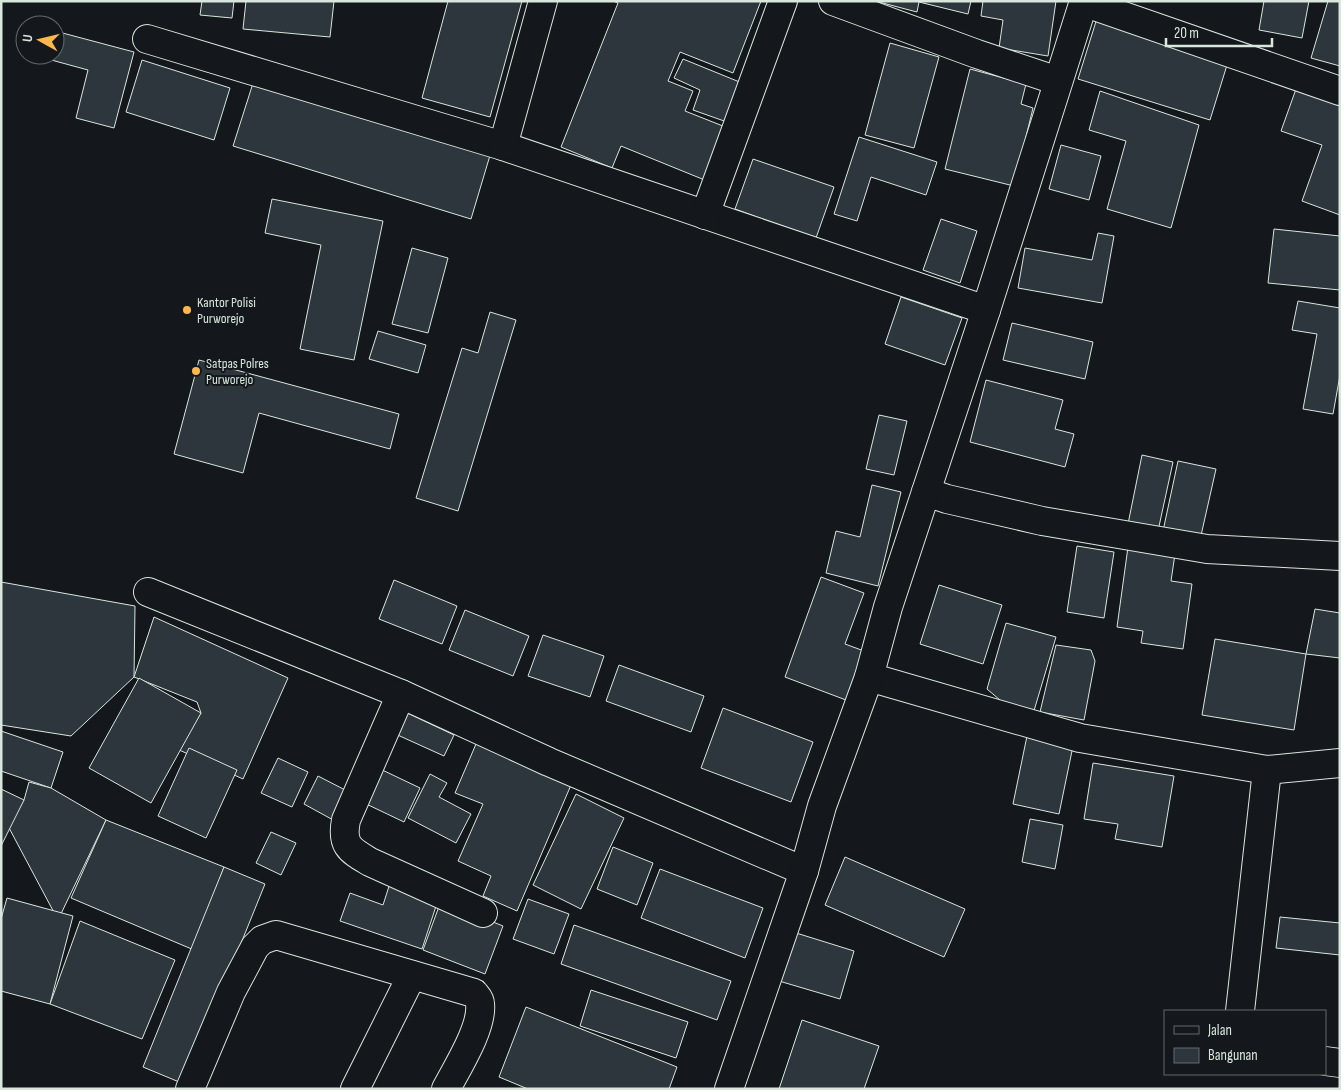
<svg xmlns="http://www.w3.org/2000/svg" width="1341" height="1090" font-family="'Sofia Sans Condensed',sans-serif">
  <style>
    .building { fill: #2c363c; stroke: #d8e6dc }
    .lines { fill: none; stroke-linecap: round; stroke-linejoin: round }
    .minor-casing { stroke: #d8e6dc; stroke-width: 30 }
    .minor { stroke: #14181c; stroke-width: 28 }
    .poi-dot { fill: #ffb74d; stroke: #14181c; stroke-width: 2 }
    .labels { text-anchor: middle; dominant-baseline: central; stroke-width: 4; stroke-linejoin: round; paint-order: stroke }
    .poi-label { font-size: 14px; fill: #d8e6dc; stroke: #14181c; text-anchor: start }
  </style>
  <rect width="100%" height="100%" fill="#14181c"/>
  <!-- building -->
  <g class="building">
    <polygon points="202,1 234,1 232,18 200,15"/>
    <polygon points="246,1 334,1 330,37 243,29"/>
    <polygon points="448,1 522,1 490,117 422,98"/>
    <polygon points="613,1 761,1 733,73 680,52 668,81 693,91 685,111 733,130 712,183 621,146 612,168 561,147 618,3"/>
    <polygon points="875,1 971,1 968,14 919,2 917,12"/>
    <polygon points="983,1 1056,1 1048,56 999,48 1003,20 981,16"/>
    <polygon points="1264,1 1309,1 1302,38 1259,30"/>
    <polygon points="1328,1 1340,1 1340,66 1311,58"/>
    <polygon points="1098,15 1227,65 1210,120 1078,79"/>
    <polygon points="55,31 134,52 114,128 76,118 88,70 33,55 55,55"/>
    <polygon points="890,43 939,57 914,148 865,135"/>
    <polygon points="683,59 742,83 727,122 693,110 700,90 674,78"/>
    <polygon points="142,60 230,88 214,140 126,112"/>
    <polygon points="970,69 1026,84 1021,104 1033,108 1014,186 945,169"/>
    <polygon points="254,80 491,152 471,219 233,146"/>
    <polygon points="1296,89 1340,105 1340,215 1302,201 1322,145 1281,131"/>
    <polygon points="1100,91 1199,125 1171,228 1107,209 1126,141 1089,130"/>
    <polygon points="859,137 937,162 926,195 871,177 857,221 834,214"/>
    <polygon points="1061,145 1101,156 1089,200 1049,189"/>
    <polygon points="753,159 834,187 816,238 735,209"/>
    <polygon points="272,199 383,221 354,360 300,349 321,245 265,233"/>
    <polygon points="941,219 977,231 960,283 923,270"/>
    <polygon points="1274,229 1340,236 1340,290 1268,283"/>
    <polygon points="1098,233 1114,236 1102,303 1018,288 1025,248 1092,260"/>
    <polygon points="412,248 448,258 428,333 392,324"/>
    <polygon points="901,297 962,318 945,365 885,344"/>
    <polygon points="1298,301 1340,308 1340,375 1333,414 1303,409 1317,334 1292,330"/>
    <polygon points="490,312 516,320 458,511 416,498 462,348 478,353"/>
    <polygon points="1012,323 1093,342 1085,379 1003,360"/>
    <polygon points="378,331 426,345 418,373 369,359"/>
    <polygon points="199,360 399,414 390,449 259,413 243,473 174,454"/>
    <polygon points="986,380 1063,400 1055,429 1074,434 1065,467 970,442"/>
    <polygon points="879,415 907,421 894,475 866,469"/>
    <polygon points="1142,455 1173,462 1158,531 1128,524"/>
    <polygon points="1178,461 1216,469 1200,540 1163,531"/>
    <polygon points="872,485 901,492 878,586 826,573 836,531 860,537"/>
    <polygon points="1077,546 1114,552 1104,618 1067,612"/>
    <polygon points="1128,547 1175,554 1171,581 1192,584 1183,649 1141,643 1143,631 1117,627"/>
    <polygon points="821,577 864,593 845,644 864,651 846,700 785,677"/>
    <polygon points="394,580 457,606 442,644 379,619"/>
    <polygon points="1,582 135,606 134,677 71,736 1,725"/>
    <polygon points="939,585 1002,605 983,664 920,644"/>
    <polygon points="1315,609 1340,613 1340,658 1306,654"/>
    <polygon points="465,610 529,636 513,676 449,650"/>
    <polygon points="154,617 288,678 243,779 177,749 201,713 197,702 134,677"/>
    <polygon points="1006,623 1056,637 1033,714 1007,706 987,689"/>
    <polygon points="543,635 604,656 590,697 528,676"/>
    <polygon points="1215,639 1306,654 1294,730 1202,715"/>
    <polygon points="1056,645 1091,650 1095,661 1084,720 1040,712"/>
    <polygon points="619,665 704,696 691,732 606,701"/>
    <polygon points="139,678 201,713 151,803 89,768"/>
    <polygon points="723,708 813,742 791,802 701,768"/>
    <polygon points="401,710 454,735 444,756 391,732"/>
    <polygon points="1,731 63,752 51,788 1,771"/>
    <polygon points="1027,736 1073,746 1059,814 1013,804"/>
    <polygon points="476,744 571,785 517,911 483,896 491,876 458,861 483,804 455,793"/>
    <polygon points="189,748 237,770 206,838 158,816"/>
    <polygon points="278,758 308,772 292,807 261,793"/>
    <polygon points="1093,763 1174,776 1162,847 1115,839 1118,824 1084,819"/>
    <polygon points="376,767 420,788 404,822 360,801"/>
    <polygon points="430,774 447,783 439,797 471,814 456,843 408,818"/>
    <polygon points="318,776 349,792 335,821 304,804"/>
    <polygon points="29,782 51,788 106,820 58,920 8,826 24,800"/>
    <polygon points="1,789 24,800 1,846"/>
    <polygon points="576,794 624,818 581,909 533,885"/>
    <polygon points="1030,819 1063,825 1055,869 1022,862"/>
    <polygon points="106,820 224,867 194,950 71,898"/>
    <polygon points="271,832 296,843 281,875 256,863"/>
    <polygon points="613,847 653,863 637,905 597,889"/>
    <polygon points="845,857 965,909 944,957 825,905"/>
    <polygon points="224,867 265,884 184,1084 143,1067"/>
    <polygon points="660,869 763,908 745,958 641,918"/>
    <polygon points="391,880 439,897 422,949 340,921 350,893 383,905"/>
    <polygon points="7,898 73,916 50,1004 1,991 1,919"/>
    <polygon points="528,899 569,914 554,954 513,939"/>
    <polygon points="441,901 503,926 485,974 423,950"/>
    <polygon points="1280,917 1340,923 1340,955 1276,948"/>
    <polygon points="80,921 175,960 142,1039 50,1004"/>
    <polygon points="574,925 731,981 717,1020 561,964"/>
    <polygon points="793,932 854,951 840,999 779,981"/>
    <polygon points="591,990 688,1022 676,1058 580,1026"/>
    <polygon points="526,1007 677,1067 669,1089 528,1089 499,1077"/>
    <polygon points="802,1020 879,1046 864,1089 779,1089"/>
  </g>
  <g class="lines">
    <!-- minor casing -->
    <g class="minor-casing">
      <g id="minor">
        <polyline points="833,1 977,54 1058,81"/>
        <polyline points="1083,2 1340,91"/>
        <polyline points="147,39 503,146 986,310"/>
        <polyline points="503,146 543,1"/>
        <polyline points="705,215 783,1"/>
        <polyline points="926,492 947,499 1042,521 1207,549 1340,556"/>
        <polyline points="148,592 401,694 549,762 804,871"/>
        <polyline points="869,677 1080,738 1267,770 1340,763"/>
        <path d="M401 694 346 820C341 846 350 850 370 862L483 913"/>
        <polyline points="1240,1011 1267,770"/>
        <polyline points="1325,1061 1340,1063"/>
        <path d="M190 1089 231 992 255 947 262 940 276 935 474 993C477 997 480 999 480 1004 483 1027 457 1068 446 1089"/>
        <polyline points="355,1089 412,975"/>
        <polyline points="729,1089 804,871 822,806 869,677 888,607 986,310 1084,1"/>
      </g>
    </g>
    <!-- minor -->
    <use href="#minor" class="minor"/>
  </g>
  <!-- markers -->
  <g class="poi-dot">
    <circle cx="187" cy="310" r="5"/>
    <circle cx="196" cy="371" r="5"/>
  </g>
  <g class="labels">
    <!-- poi labels -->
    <g class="poi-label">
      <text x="197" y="302">Kantor Polisi<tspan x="197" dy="16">Purworejo</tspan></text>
      <text x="206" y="363">Satpas Polres<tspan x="206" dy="16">Purworejo</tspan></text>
    </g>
  </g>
  <!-- border -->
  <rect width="1341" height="1090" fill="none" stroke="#d8e6dc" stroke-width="5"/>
  <!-- legend -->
  <rect x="1164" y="1010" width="162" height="65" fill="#14181c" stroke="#626a69"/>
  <rect x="1174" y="1026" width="25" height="8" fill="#14181c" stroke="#626a69"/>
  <text x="1208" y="1035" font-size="15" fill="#d8e6dc">Jalan</text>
  <rect x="1174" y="1048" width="25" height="15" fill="#2c363c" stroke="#626a69"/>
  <text x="1208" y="1060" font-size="15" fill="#d8e6dc">Bangunan</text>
  <!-- north arrow -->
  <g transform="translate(40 40) rotate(278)"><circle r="24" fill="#14181c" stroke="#626a69"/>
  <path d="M0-4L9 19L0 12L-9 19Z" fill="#ffb74d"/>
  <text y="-8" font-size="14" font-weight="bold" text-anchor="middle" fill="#d8e6dc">U</text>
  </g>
  <!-- scale -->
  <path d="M1166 38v8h106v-8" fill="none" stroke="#d8e6dc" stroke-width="2.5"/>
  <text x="1174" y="38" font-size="15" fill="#d8e6dc" stroke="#14181c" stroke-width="4" paint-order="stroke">20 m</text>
</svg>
